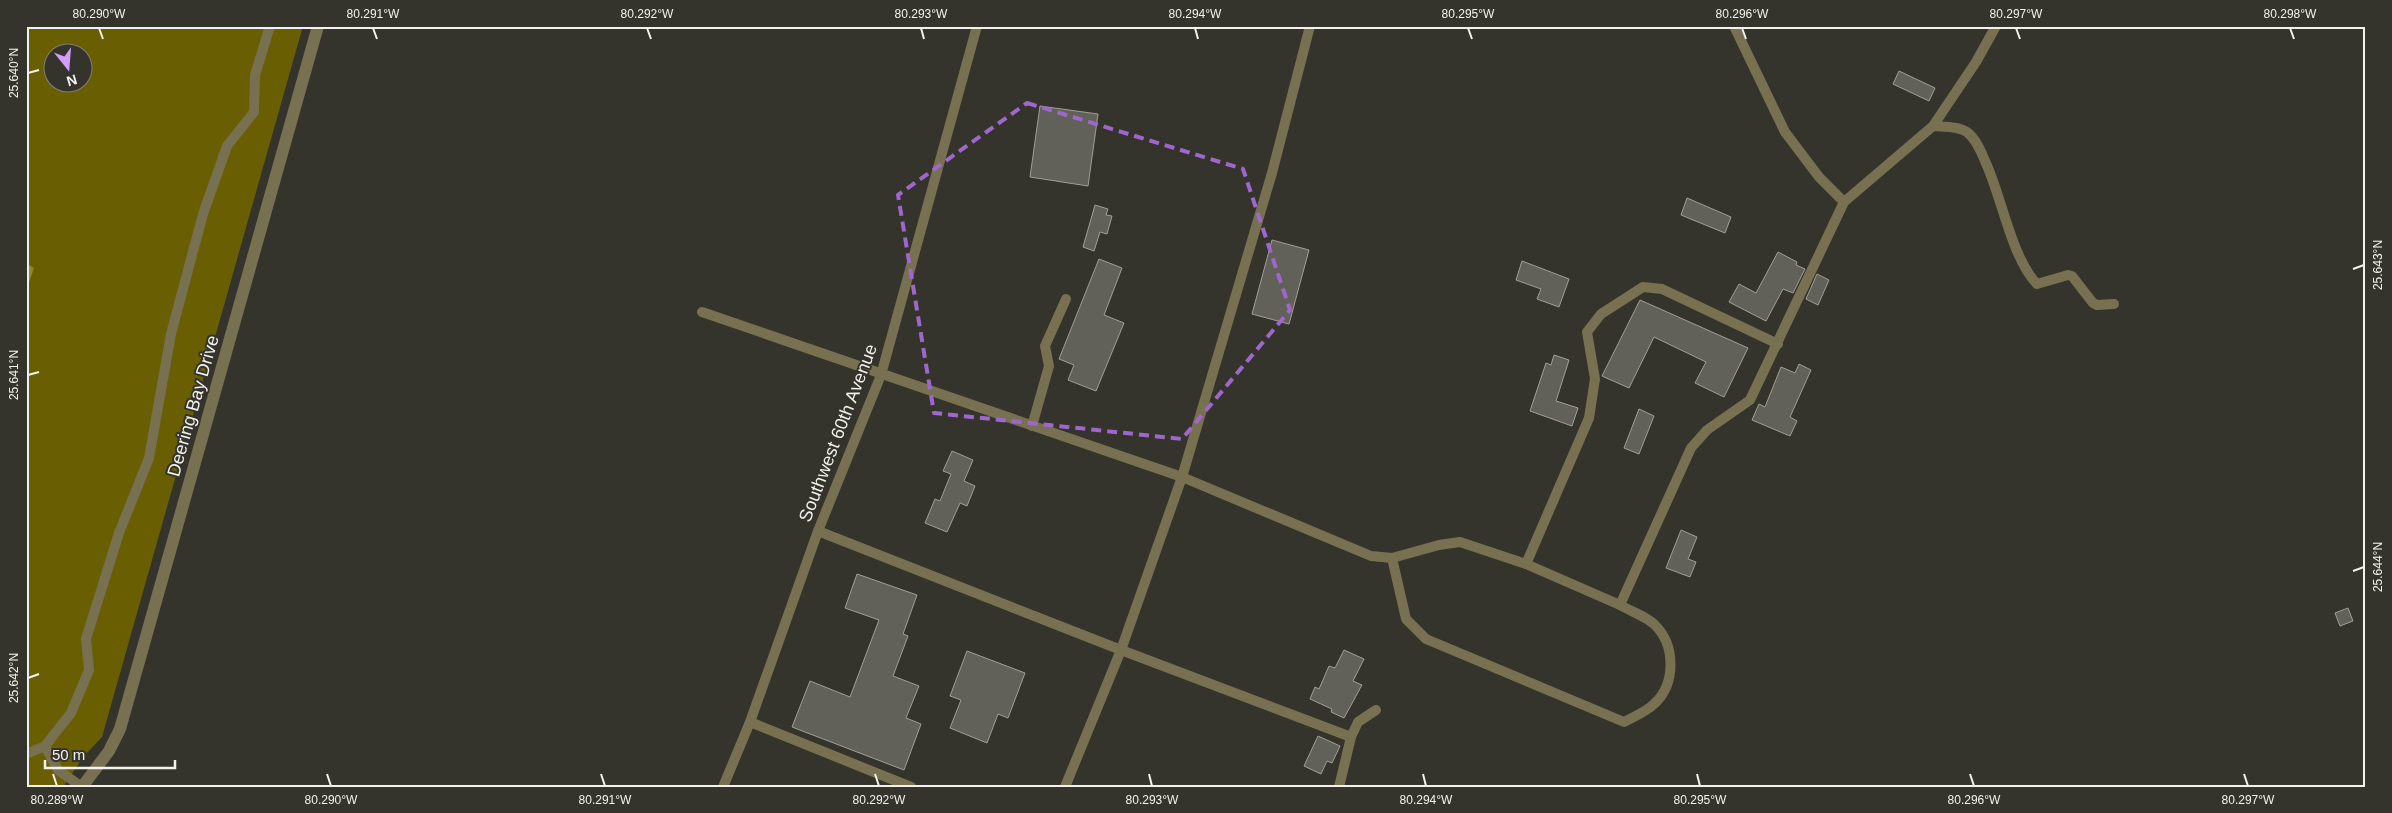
<svg xmlns="http://www.w3.org/2000/svg" width="2392" height="813" font-family="Helvetica,sans-serif">
  <style>
    .green { fill: #6a5e02; fill-rule: evenodd }
    .water { fill: #92842d }
    .building { fill: #616059; stroke: #a1a098 }
    .lines { fill: none; stroke-linecap: round; stroke-linejoin: round }
    .service { stroke: #777151; stroke-width: 10 }
    .minor { stroke: #777151; stroke-width: 12 }
    .marked { fill: none; stroke: #9f67cd; stroke-width: 4; stroke-dasharray: 10 6; stroke-linejoin: round }
    .ticks { fill: none; stroke: #f2f1ed; stroke-width: 2 }
    .labels { text-anchor: middle; dominant-baseline: central; stroke-width: 4; stroke-linejoin: round; paint-order: stroke }
    .street-label { font-size: 18px; fill: #f2f1ed; stroke: #34332c }
    .neatline { fill: none; stroke: #f2f1ed; stroke-width: 2 }
    .ticks-label { font-size: 12px; text-anchor: middle; fill: #f2f1ed }
  </style>
  <rect width="100%" height="100%" fill="#34332c"/>
  <!-- green -->
  <path class="green" d="M26 26H303L102 737 84 756 63 787H26ZM52 52H82V82H52Z"/>
  <!-- water -->
  <polygon class="water" points="26,263 34,268 26,291"/>
  <!-- building -->
  <g class="building">
    <polygon points="1899,71 1935,88 1929,101 1893,84"/>
    <polygon points="1040,106 1098,114 1088,186 1030,177"/>
    <polygon points="1687,198 1731,217 1725,233 1681,215"/>
    <polygon points="1095,205 1108,209 1106,215 1112,216 1107,234 1100,232 1094,251 1083,247"/>
    <polygon points="1272,240 1309,250 1289,324 1252,314"/>
    <polygon points="1778,252 1797,262 1796,265 1805,269 1793,293 1783,289 1766,321 1729,302 1739,284 1756,293"/>
    <polygon points="1099,259 1122,268 1104,315 1124,323 1096,391 1068,380 1074,365 1059,359"/>
    <polygon points="1522,261 1569,279 1559,307 1537,299 1541,289 1516,280"/>
    <polygon points="1817,274 1829,280 1818,305 1806,299"/>
    <polygon points="1640,300 1748,348 1724,397 1695,383 1706,362 1654,337 1629,388 1602,376"/>
    <polygon points="1554,355 1569,360 1556,401 1578,408 1572,426 1530,411 1546,363 1551,365"/>
    <polygon points="1799,364 1811,370 1790,417 1797,421 1790,436 1752,420 1759,404 1765,407 1781,367 1795,373"/>
    <polygon points="1639,409 1654,416 1639,454 1624,448"/>
    <polygon points="952,451 973,460 964,481 975,486 967,506 960,503 947,532 925,523 935,499 940,501 951,474 943,471"/>
    <polygon points="1681,530 1697,537 1688,559 1696,562 1690,577 1666,568"/>
    <polygon points="857,574 917,595 903,634 908,636 893,676 919,686 906,718 921,724 904,770 792,727 810,681 850,697 879,620 845,608"/>
    <polygon points="2348,608 2353,621 2340,626 2335,613"/>
    <polygon points="1344,650 1364,659 1353,681 1362,685 1344,718 1331,712 1332,709 1310,699 1315,687 1319,689 1329,666 1335,668"/>
    <polygon points="967,651 1025,673 1008,718 998,714 987,743 950,728 961,700 950,696"/>
    <polygon points="1318,736 1340,746 1332,763 1327,761 1321,774 1304,766"/>
  </g>
  <g class="lines">
    <!-- service -->
    <g class="service">
      <polyline points="1734,26 1785,132 1819,177 1844,202"/>
      <path d="M1933 126C1943 127 1958 126 1967 132 1976 139 1981 151 1985 161 2002 197 2011 257 2037 284L2068 275 2072 276 2093 303 2097 305 2114 304"/>
      <polyline points="702,312 1182,477 1371,556 1392,558 1439,545 1460,542 1526,564 1620,605"/>
      <polyline points="1032,426 1049,366 1045,346 1066,299"/>
      <polyline points="818,531 1121,650 1351,737 1339,787"/>
      <path d="M1392 558 1406 619 1426 639 1624 722C1633 717 1646 712 1654 704 1676 684 1676 645 1654 624 1645 616 1630 611 1620 605L1691 448 1707 430 1750 400 1844 202 1933 126 1976 62 1996 26"/>
      <polyline points="1526,564 1589,418 1595,379 1587,332 1601,314 1643,287 1662,289 1778,344"/>
      <polyline points="750,722 911,787"/>
      <polyline points="1351,737 1358,722 1376,710"/>
      <polyline points="45,746 58,770 82,787"/>
      <polyline points="26,754 45,746 71,713 89,670 86,639 119,533 149,458 171,334 203,214 227,146 254,112 255,75 270,26"/>
      <polyline points="723,787 750,722 818,531 881,375 977,26"/>
      <polyline points="1065,787 1121,650 1182,477 1272,173 1310,26"/>
    </g>
    <!-- minor -->
    <polyline class="minor" points="82,787 109,751 120,729 318,26"/>
  </g>
  <!-- marked area -->
  <path class="marked" d="M1027 103 1243 169 1290 310 1182 439 934 413 898 195Z"/>
  <!-- ticks -->
  <path class="ticks" d="M99 28 103 39M373 28 377 39M647 28 651 39M921 28 924 39M1195 28 1198 39M1468 28 1472 39M1742 28 1746 39M2016 28 2020 39M2290 28 2294 39M28 73 39 70M2353 269 2364 265M28 375 39 372M2353 571 2364 567M28 678 39 674M53 774 57 786M327 774 331 786M601 774 605 786M875 774 879 786M1149 774 1152 786M1423 774 1426 786M1697 774 1700 786M1970 774 1974 786M2244 774 2248 786"/>
  <g class="labels">
    <!-- street labels -->
    <g class="street-label">
      <text transform="translate(193 406) rotate(-74)">Deering Bay Drive</text>
      <text transform="translate(838 433) rotate(-69)">Southwest 60th Avenue</text>
    </g>
  </g>
  <!-- border -->
  <rect width="2392" height="813" fill="none" stroke="#34332c" stroke-width="55"/>
  <!-- north arrow -->
  <g transform="translate(68 68) rotate(163)"><circle r="24" fill="#34332c" stroke="#807f79"/>
  <path d="M0-4L9 19L0 12L-9 19Z" fill="#d49cfc"/>
  <text y="-8" font-size="14" font-weight="bold" text-anchor="middle" fill="#f2f1ed">N</text>
  </g>
  <!-- scale -->
  <path d="M45 760v8h130v-8" fill="none" stroke="#f2f1ed" stroke-width="2.5"/>
  <text x="52" y="760" font-size="15" fill="#f2f1ed" stroke="#34332c" stroke-width="4" paint-order="stroke">50 m</text>
  <rect x="28" y="28" width="2336" height="758" class="neatline"/>
  <g class="ticks-label">
    <text x="99" y="18">80.290°W</text>
    <text x="373" y="18">80.291°W</text>
    <text x="647" y="18">80.292°W</text>
    <text x="921" y="18">80.293°W</text>
    <text x="1195" y="18">80.294°W</text>
    <text x="1468" y="18">80.295°W</text>
    <text x="1742" y="18">80.296°W</text>
    <text x="2016" y="18">80.297°W</text>
    <text x="2290" y="18">80.298°W</text>
    <text transform="translate(14 73) rotate(-90)" y="4">25.640°N</text>
    <text transform="translate(2378 265) rotate(-90)" y="4">25.643°N</text>
    <text transform="translate(14 375) rotate(-90)" y="4">25.641°N</text>
    <text transform="translate(2378 567) rotate(-90)" y="4">25.644°N</text>
    <text transform="translate(14 678) rotate(-90)" y="4">25.642°N</text>
    <text x="57" y="804">80.289°W</text>
    <text x="331" y="804">80.290°W</text>
    <text x="605" y="804">80.291°W</text>
    <text x="879" y="804">80.292°W</text>
    <text x="1152" y="804">80.293°W</text>
    <text x="1426" y="804">80.294°W</text>
    <text x="1700" y="804">80.295°W</text>
    <text x="1974" y="804">80.296°W</text>
    <text x="2248" y="804">80.297°W</text>
  </g>
</svg>
